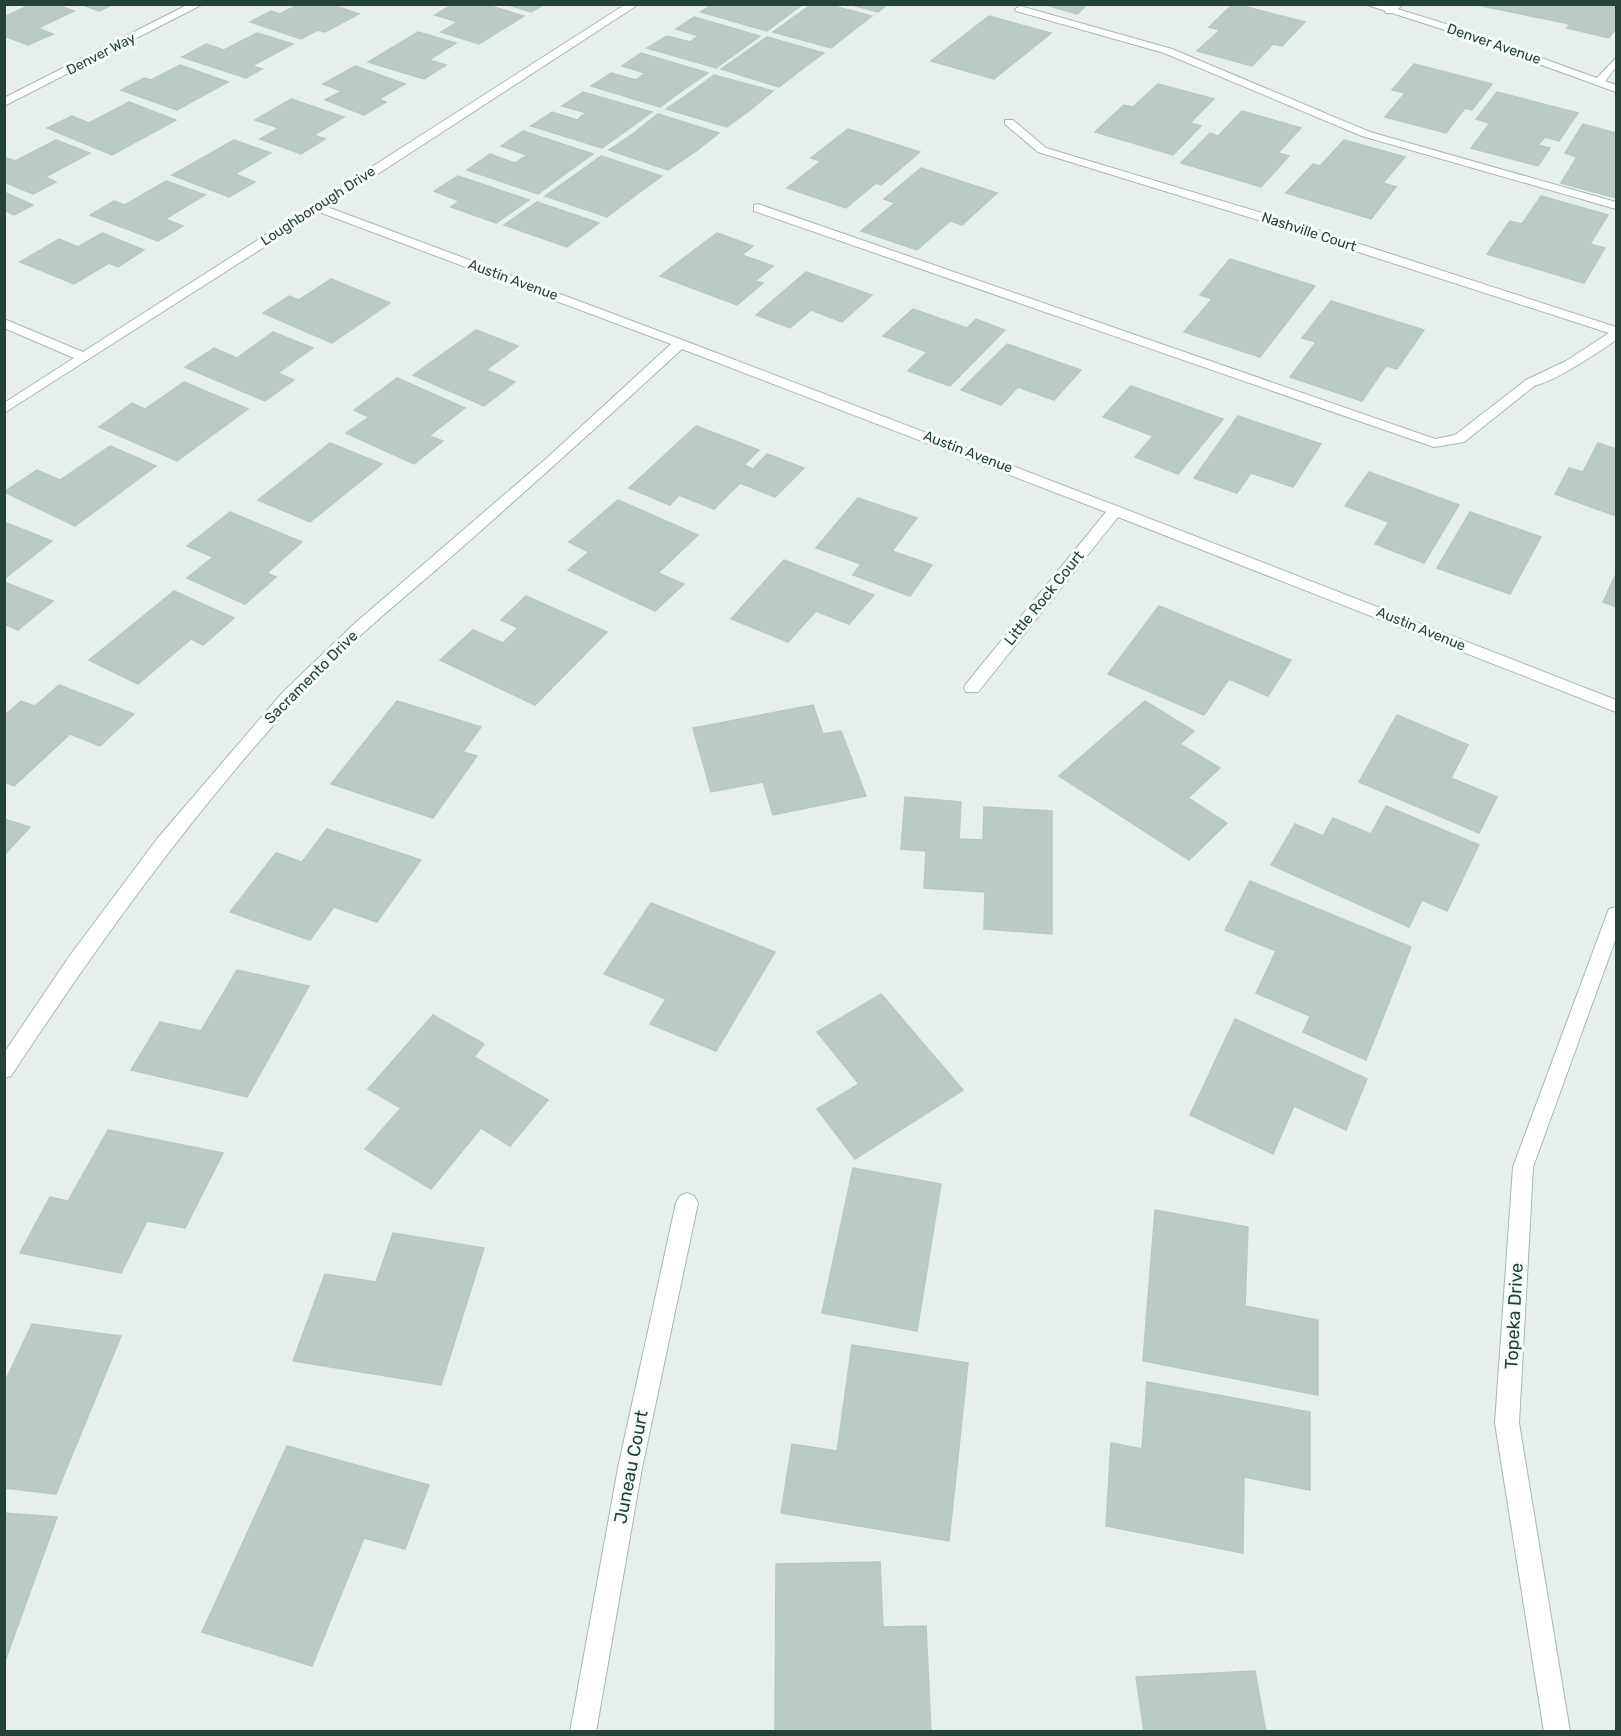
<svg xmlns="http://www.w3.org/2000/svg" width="1621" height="1736" font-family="Rubik,sans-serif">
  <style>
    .building { fill: #bbcac4; stroke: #b8c9c2; stroke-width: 1.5 }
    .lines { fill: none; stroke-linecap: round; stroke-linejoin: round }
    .service-casing { stroke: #a8b8b2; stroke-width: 2 }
    .minor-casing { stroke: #a8b8b2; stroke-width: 2 }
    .service { fill: #fff; fill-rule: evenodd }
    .minor { fill: #fff; fill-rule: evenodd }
    .labels { text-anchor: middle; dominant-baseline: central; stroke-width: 6; stroke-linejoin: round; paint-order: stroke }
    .far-street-label { font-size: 14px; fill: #24423a; stroke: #f7fbf9 }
    .street-label { font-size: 15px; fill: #24423a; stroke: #f7fbf9 }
    .near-street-label { font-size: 18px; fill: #24423a; stroke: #f7fbf9 }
  </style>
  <rect width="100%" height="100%" fill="#e6efeb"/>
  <!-- building -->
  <g class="building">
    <polygon points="32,4 55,4 74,11 38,28 53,34 28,45 4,36 4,17"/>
    <polygon points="80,4 114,4 99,11"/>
    <polygon points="299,4 330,4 359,14 325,32 318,30 301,39 250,22 271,11 280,14"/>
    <polygon points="453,4 484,4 524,16 479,44 441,32 458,22 435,15"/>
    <polygon points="506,4 545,4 531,12"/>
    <polygon points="712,4 742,7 748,4 787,16 767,31 701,12"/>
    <polygon points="748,4 803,4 787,16"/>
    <polygon points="812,4 826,4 872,16 851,32 794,17"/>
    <polygon points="848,4 888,4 878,12"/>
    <polygon points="1042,4 1088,4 1077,14"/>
    <polygon points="1233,4 1235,4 1305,22 1282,46 1273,44 1252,66 1197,51 1220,30 1209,27"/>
    <polygon points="1472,4 1616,4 1616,28 1609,38 1567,28 1570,24"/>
    <polygon points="989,16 1051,33 994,79 931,61"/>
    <polygon points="694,17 760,36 738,52 694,39 699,36 676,29"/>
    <polygon points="794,17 851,32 831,48 773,32"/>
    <polygon points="418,32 456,43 429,60 446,65 424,79 368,62"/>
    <polygon points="257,33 293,44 252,66 262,69 246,78 182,57 206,44 224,50"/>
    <polygon points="667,36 690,42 694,39 738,52 716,68 647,48"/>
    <polygon points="767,37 824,53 802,69 744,53"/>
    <polygon points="641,53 708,73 683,90 640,77 645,73 622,66"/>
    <polygon points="744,53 802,69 779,87 721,69"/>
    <polygon points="1414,64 1492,84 1472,110 1465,108 1446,133 1385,117 1405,93 1392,90"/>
    <polygon points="180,65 228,82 177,110 121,90 144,78 151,80"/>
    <polygon points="355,66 405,84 379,99 386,102 364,115 325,100 342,91 323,84"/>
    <polygon points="611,73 636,80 640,77 683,90 660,107 591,86"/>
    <polygon points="714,75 773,91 750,110 691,92"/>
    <polygon points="1158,84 1214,99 1190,123 1201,126 1173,155 1095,132 1124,105 1133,107"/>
    <polygon points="583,92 652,112 627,130 582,116 587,113 562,106"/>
    <polygon points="691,92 750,110 727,127 666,109"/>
    <polygon points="1497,92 1578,113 1559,141 1545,137 1538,145 1550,148 1538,166 1471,148 1490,123 1476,119"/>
    <polygon points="291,99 344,117 314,135 325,139 301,154 260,139 279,128 255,120"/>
    <polygon points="129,102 176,120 112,155 47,128 72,116 89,123"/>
    <polygon points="1242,111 1301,128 1278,153 1289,156 1261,187 1181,163 1210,133 1218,136"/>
    <polygon points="552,112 577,120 582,116 627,130 602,148 531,126"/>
    <polygon points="658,114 719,133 696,151 634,133"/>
    <polygon points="1583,124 1616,133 1616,198 1561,183 1577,157 1565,153"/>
    <polygon points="848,129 920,152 881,185 876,183 846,208 787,188 821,161 811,158"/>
    <polygon points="523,131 593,154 565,174 521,159 527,155 501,146"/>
    <polygon points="634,133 696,151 668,170 609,150"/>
    <polygon points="56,140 90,153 45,177 56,182 33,194 4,182 4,157 15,161"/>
    <polygon points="234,140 271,153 235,174 255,182 229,197 172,175"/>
    <polygon points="1344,140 1405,157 1383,183 1396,187 1371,219 1286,193 1313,164 1320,166"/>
    <polygon points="490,154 515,163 521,159 565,174 538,194 467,170"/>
    <polygon points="601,156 662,176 633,197 572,177"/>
    <polygon points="921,168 997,193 962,225 950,221 917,250 861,231 895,203 884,199"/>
    <polygon points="458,176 529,200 496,223 451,207 459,201 434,191"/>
    <polygon points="572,177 633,197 607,217 545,196"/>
    <polygon points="166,181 205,195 165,219 183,226 158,241 90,215 114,201 125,205"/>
    <polygon points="4,192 33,205 14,215 4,210"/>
    <polygon points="1541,196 1608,215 1590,244 1605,248 1584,283 1487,254 1510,221 1522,224"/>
    <polygon points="537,202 599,223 567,247 504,225"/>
    <polygon points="102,233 144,250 118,267 109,263 74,284 20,262 59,239 78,247"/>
    <polygon points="717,233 753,246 742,255 773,266 755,281 763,283 737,305 660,276"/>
    <polygon points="1230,259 1315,286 1260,357 1184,332 1212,299 1200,295"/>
    <polygon points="806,272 872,295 842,322 811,310 790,328 756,315"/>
    <polygon points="331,279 390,303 332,343 263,313 289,296 299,300"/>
    <polygon points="1331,301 1424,330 1397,369 1386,366 1362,401 1290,377 1316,342 1302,338"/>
    <polygon points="913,309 967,328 976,319 1005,330 950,386 908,371 927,352 883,336"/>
    <polygon points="476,330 518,346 486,370 515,382 484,406 413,375"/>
    <polygon points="273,332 313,348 278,373 294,380 265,401 185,367 214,348 237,358"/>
    <polygon points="1007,344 1081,370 1054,400 1018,387 1001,405 961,390"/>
    <polygon points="397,378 465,408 429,436 443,441 414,464 346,433 369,417 354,410"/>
    <polygon points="184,382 248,409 177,461 99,427 132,403 145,409"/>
    <polygon points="1131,386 1223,419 1178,474 1135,457 1153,436 1103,417"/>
    <polygon points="1238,416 1321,444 1293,487 1251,473 1237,493 1194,478"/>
    <polygon points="696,426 759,450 744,465 753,469 767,454 804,468 775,497 740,483 714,509 679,495 670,505 629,488"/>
    <polygon points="330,443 382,464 310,522 258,500"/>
    <polygon points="1598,443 1616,449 1616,516 1555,494 1569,468 1583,472"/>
    <polygon points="110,446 156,466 75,526 4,492 37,470 60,480"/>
    <polygon points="1369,472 1459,505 1424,563 1375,544 1389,522 1345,506"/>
    <polygon points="858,498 917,518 892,551 932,565 910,596 853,575 861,564 816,548"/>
    <polygon points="618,500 698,535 658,573 684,584 655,611 568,570 589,552 569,542"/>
    <polygon points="230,512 302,542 267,573 276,577 245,604 187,578 213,557 187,546"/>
    <polygon points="1470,512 1541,537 1510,594 1437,568"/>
    <polygon points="4,522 52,541 4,579"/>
    <polygon points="784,560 874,595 849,624 816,611 788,642 731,619"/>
    <polygon points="1616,574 1616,607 1603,602"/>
    <polygon points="4,582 53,601 18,630 4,624"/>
    <polygon points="174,591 234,618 203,645 191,639 138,684 89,660"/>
    <polygon points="526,596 607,632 535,705 440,660 473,630 503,643 518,628 501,620"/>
    <polygon points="1159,606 1291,660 1268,696 1229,679 1204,715 1108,674"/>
    <polygon points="59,685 134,714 100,746 70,734 14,786 4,782 4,716 21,701 35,706"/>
    <polygon points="397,701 481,727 463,752 477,756 433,818 331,784"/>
    <polygon points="1145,701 1194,731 1180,744 1220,768 1188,798 1227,823 1189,860 1059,776"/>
    <polygon points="813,705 823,734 841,731 866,796 773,815 763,782 711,792 693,728"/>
    <polygon points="1397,715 1468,745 1451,778 1497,797 1479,833 1359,782"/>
    <polygon points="905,797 961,802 959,839 983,840 984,807 1052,811 1052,934 984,929 985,892 924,888 926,851 901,849"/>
    <polygon points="1386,806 1479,845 1447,911 1422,900 1409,927 1271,865 1295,824 1323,836 1333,818 1371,834"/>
    <polygon points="4,819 30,827 4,855"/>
    <polygon points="327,829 421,860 377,922 334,907 310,940 230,912 276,853 302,862"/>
    <polygon points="1250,881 1411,947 1366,1060 1303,1032 1310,1016 1256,993 1276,951 1225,930"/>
    <polygon points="651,903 775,952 716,1051 650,1024 666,999 604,974"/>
    <polygon points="237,970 309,986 247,1097 131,1070 160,1022 201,1031"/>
    <polygon points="881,994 963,1090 855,1159 817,1109 859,1084 817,1032"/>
    <polygon points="433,1015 484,1044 474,1057 548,1100 510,1146 481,1128 431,1189 365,1149 401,1108 368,1089"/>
    <polygon points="1235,1019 1367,1079 1346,1130 1294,1106 1273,1154 1190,1115"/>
    <polygon points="108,1130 223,1153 185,1228 147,1221 121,1273 20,1253 50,1197 68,1201"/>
    <polygon points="853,1168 941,1184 917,1331 822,1313"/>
    <polygon points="1155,1210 1248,1227 1245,1306 1318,1320 1318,1395 1143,1361"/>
    <polygon points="393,1233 484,1248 441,1385 293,1361 325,1274 376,1282"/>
    <polygon points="32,1324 121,1336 56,1494 4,1488 4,1384"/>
    <polygon points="852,1345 968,1363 949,1541 781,1513 792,1444 837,1451"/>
    <polygon points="1147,1382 1310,1412 1310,1490 1244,1477 1243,1553 1106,1526 1111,1443 1142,1449"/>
    <polygon points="287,1446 429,1485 405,1549 364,1538 312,1666 202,1632"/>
    <polygon points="4,1513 57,1517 4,1664"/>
    <polygon points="880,1562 883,1627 926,1626 931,1732 775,1732 776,1564"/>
    <polygon points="1255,1671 1266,1732 1144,1732 1136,1677"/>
  </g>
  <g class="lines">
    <!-- service casing -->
    <g class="service-casing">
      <g id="service">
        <polygon points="1391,4 1403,4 1394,13 1386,13 1385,11"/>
        <polygon points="1020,6 1172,49 1370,132 1616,202 1616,209 1362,136 1164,53 1016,11 1015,9"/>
        <polygon points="1616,58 1616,67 1603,84 1595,84 1595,80"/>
        <polygon points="758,204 1435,439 1455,435 1526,380 1536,380 1538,383 1464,442 1434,447 754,211 754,205"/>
      </g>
    </g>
    <!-- minor casing -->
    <g class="minor-casing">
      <g id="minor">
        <polygon points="189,4 203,4 4,106 4,98"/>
        <path d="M626 4H639L327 207C759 367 1187 532 1616 700V712L1118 517 978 692H966L964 688 966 684 1106 512 682 349C608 417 534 484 459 550 403 599 343 646 294 702 188 819 97 945 11 1076L4 1078V1053L71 954 157 839 283 692 354 624 548 457 671 344 319 212 4 413V403L74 358 4 328V319L83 352Z"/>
        <polygon points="1364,4 1381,4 1456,27 1616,85 1616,92 1448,31"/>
        <path d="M1005 120H1013L1046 148 1292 222 1616 327V340C1600 351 1544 390 1526 386V380L1566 361 1609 333 1284 228 1038 152 1005 124Z"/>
        <polygon points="1616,907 1616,938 1533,1167 1519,1423 1570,1732 1544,1732 1495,1423 1513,1167 1607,914 1609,909"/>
        <polygon points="687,1193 694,1196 698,1203 642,1468 596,1732 570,1732 618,1468 676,1203 680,1196"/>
      </g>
    </g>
    <!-- service -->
    <use href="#service" class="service"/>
    <!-- minor -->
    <use href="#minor" class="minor"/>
  </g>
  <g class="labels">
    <!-- far-street labels -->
    <g class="far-street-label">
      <text transform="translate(1494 44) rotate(19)">Denver Avenue</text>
      <text transform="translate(101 54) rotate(-27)">Denver Way</text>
      <text transform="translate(318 206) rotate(-33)">Loughborough Drive</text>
      <text transform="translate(1309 232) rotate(18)">Nashville Court</text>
      <text transform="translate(513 280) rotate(20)">Austin Avenue</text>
      <text transform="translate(968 452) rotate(21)">Austin Avenue</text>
      <text transform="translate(1421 629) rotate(22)">Austin Avenue</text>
    </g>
    <!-- street labels -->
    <g class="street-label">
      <text transform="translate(1044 598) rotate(-51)">Little Rock Court</text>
      <text transform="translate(311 677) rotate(-45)">Sacramento Drive</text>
    </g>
    <!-- near-street labels -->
    <g class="near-street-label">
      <text transform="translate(1514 1316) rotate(-87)">Topeka Drive</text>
      <text transform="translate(631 1467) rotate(-79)">Juneau Court</text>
    </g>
  </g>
  <!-- border -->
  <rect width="1621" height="1736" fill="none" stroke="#24423a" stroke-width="12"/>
</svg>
